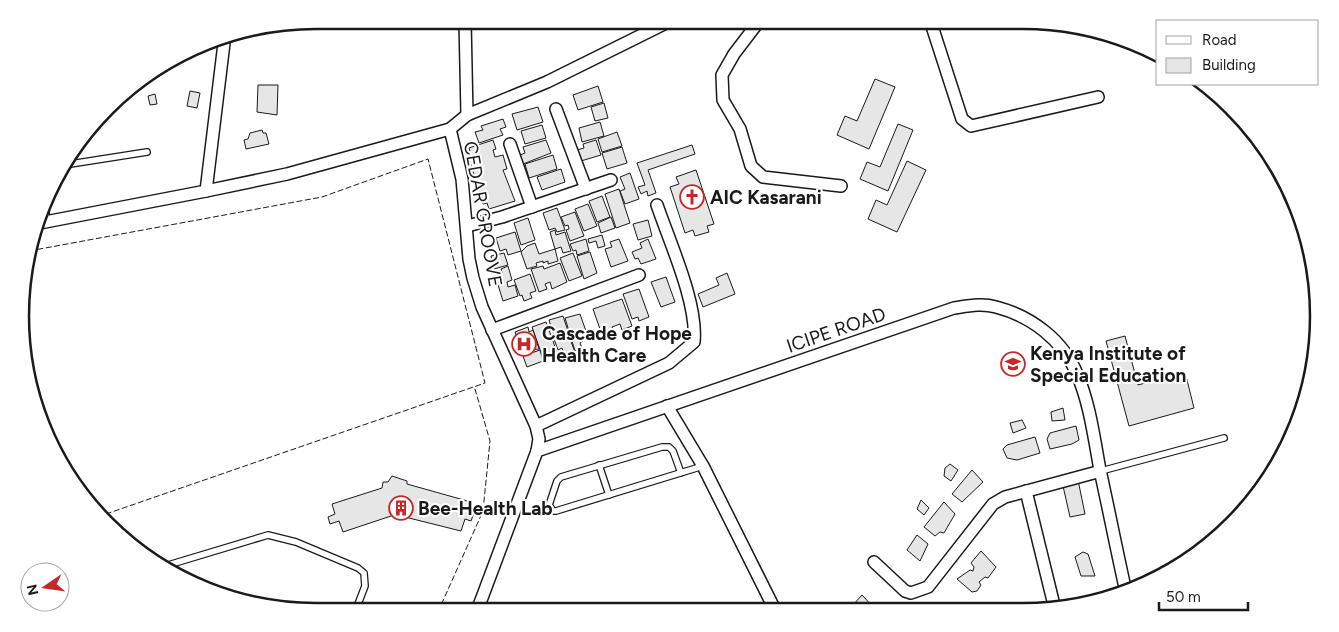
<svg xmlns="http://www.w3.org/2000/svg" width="1339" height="632" font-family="Figtree,sans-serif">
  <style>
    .building { fill: #e6e6e6; stroke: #1a1a1a }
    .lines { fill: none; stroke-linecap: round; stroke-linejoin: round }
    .service-casing { stroke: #1a1a1a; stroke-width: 8 }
    .minor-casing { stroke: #1a1a1a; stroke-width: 14 }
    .service { stroke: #fff; stroke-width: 5.5 }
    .minor { stroke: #fff; stroke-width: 11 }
    .fence { stroke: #1a1a1a; stroke-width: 1; stroke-dasharray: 6 2.5; stroke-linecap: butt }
    .labels { text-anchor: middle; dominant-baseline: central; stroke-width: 4; stroke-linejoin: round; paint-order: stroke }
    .poi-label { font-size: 19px; font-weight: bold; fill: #1a1a1a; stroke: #fff; text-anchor: start }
    .street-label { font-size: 19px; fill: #1a1a1a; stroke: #fff }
    .rim { fill: none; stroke: #1a1a1a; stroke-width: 2.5 }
  </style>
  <rect width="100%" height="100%" fill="#fff"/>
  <!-- building -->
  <g class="building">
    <polygon points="875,79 895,87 869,149 837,135 845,116 857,121"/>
    <polygon points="258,85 278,85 277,115 257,112"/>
    <polygon points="598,86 603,102 578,110 573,95"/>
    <polygon points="190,91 200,93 197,108 187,106"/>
    <polygon points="155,94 157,104 150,105 148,96"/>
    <polygon points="604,103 608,118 595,121 591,107"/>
    <polygon points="538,107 543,122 517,130 512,114"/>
    <polygon points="503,119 506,127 500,129 503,135 479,143 475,132 483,130 481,126"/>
    <polygon points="600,122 604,136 582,142 579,128"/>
    <polygon points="898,124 913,130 888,191 860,179 867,162 880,167"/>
    <polygon points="542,125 546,138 525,144 521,131"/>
    <polygon points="262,130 263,133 266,133 269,144 246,149 244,140 248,139 250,133"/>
    <polygon points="617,132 622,146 602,152 598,139"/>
    <polygon points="493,140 496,149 493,150 495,157 503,155 507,169 503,170 515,201 489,209 487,203 483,204 467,152 470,151 469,148"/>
    <polygon points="546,140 551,153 523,164 520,155 525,153 523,147"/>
    <polygon points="596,140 601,155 581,161 577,150 584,148 583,144"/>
    <polygon points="692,145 695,154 648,170 656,193 648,196 647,191 641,194 638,187 645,185 637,163"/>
    <polygon points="622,147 627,163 607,169 602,153"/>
    <polygon points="553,155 557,169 529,178 525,164"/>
    <polygon points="907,161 926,170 897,232 868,219 876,200 887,205"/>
    <polygon points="561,169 565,182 542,190 537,177"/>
    <polygon points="696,170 714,224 707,226 709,232 695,236 693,230 685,233 670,187 679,184 676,177"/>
    <polygon points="630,173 639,199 625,204 620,191 625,189 620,177"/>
    <polygon points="619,189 630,223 616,228 605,194"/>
    <polygon points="602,196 610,217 597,222 589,201"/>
    <polygon points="588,204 597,226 584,231 575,209"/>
    <polygon points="557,208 565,230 557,232 555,228 549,230 543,213"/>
    <polygon points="575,212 584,236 570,241 566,230 569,229 568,225 565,226 561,217"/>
    <polygon points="611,217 615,228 601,233 598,223"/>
    <polygon points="528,218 535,240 521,245 514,223"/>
    <polygon points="648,220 652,236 638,240 633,224"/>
    <polygon points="555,230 556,235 565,232 571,251 563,253 561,247 555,249 550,232"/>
    <polygon points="515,232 521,251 508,255 506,249 500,251 496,238"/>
    <polygon points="602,235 605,246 598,248 596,241 589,243 588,239"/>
    <polygon points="586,239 589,251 577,255 576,250 573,251 570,244"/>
    <polygon points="619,239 628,261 611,267 605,249 612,247 610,242"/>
    <polygon points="648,239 656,259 641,264 638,258 635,259 632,252 642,248 640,243"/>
    <polygon points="535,243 539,254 555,249 558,261 548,264 548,261 543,263 543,261 536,263 537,266 527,269 521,252 527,246"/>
    <polygon points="590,252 597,273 584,279 577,256"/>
    <polygon points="504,253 508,265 494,269 491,256"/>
    <polygon points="573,253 582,276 569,281 560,258"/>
    <polygon points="560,263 567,282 552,289 550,282 545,284 547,289 539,292 531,269 543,266 544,269"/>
    <polygon points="508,266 512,280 507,282 508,287 515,285 518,296 503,301 495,275 502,273 501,269"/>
    <polygon points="727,273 735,294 703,307 698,294 719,285 716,278"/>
    <polygon points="530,274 536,291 530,293 532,298 524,301 522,295 520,296 514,280"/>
    <polygon points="666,277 675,302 661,307 651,282"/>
    <polygon points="639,289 649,317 639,321 638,317 632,319 623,294"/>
    <polygon points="622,299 632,326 622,330 620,324 612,327 614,331 606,334 605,331 601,332 593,309"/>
    <polygon points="580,314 588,337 580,343 582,348 575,351 565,318"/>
    <polygon points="563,316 568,331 565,331 566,334 554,336 549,320"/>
    <polygon points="546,322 558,355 543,358 532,327"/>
    <polygon points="528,327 529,332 533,330 539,349 521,351 515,332"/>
    <polygon points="568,334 575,352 565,356 562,348 558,350 554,339"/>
    <polygon points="1125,336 1138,385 1185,372 1194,408 1129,426 1106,341"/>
    <polygon points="540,350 543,361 527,367 523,356"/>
    <polygon points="1063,408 1065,420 1052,421 1051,412"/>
    <polygon points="1022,420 1026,428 1013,433 1010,423"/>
    <polygon points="1076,426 1079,440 1072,444 1050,449 1047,439 1050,433"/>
    <polygon points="1035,437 1040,453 1017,460 1007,458 1003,449 1007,445"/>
    <polygon points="950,464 958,470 951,481 944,476 945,468"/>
    <polygon points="972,470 983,482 962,502 952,494"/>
    <polygon points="392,476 407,481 407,484 471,502 467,511 474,513 471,521 465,519 461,531 401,516 396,518 394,515 343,532 339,521 330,524 328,517 335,514 332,504 382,488 383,482 388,482"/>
    <polygon points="1078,480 1085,514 1070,517 1063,486"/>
    <polygon points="921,500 929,508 924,515 917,509"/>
    <polygon points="944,502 955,514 944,533 940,532 935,536 924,527"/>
    <polygon points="917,535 928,544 920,561 907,550"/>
    <polygon points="981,551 996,567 988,578 985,577 979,582 981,585 977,591 972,592 957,579 970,570 973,571 974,567 971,563"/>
    <polygon points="1083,552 1088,554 1095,576 1081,576 1075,557"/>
    <polygon points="862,595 876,610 856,610 853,605"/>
  </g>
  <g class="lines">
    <!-- service casing -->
    <g class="service-casing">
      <g id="service">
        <polyline points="64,165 147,152"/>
        <polyline points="46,222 46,209"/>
        <polyline points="599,465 609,495"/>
        <polyline points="1101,471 1224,438"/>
        <polyline points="681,473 673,451 669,447 662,447 561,477 557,481 549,505 553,511 556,511 703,466"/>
        <polyline points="165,566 268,535 296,542 358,568 364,573 365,586 355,612"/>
      </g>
    </g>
    <!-- minor casing -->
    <g class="minor-casing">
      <g id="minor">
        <polyline points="465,20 467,115"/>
        <polyline points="760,20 734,54 722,75 723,100 740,129 751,166 763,177 841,186"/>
        <polyline points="930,20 962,119 971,126 1098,97"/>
        <polyline points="556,109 586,189"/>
        <polyline points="510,144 532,207"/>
        <polyline points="206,191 287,174 450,129"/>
        <polyline points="40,223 206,191 225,35"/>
        <polyline points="467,226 502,217 611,180"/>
        <polyline points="492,330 639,275"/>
        <polyline points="667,406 703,466 775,610"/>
        <path d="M536 426 669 363 694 342C698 304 670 243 657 205"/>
        <polyline points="537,451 539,439 536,426 482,307 473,278 469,259 462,179 450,129 467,115 547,82 672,20"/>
        <polyline points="1026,491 1053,601"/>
        <polyline points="874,562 905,591 911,593 928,587 993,504 1005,497 1101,471"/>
        <path d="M477 611 537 451 954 308C968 306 982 303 996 307 1031 316 1063 340 1077 374 1090 404 1094 438 1100 470 1109 511 1117 552 1126 592"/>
      </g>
    </g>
    <!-- service -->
    <use href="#service" class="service"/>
    <!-- minor -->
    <use href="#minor" class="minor"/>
    <!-- fence -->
    <g class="fence">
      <polyline points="29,251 322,197 428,159 485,383 103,515"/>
      <polyline points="438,612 483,511 490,441 475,389 473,390"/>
    </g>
  </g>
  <!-- icons -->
  <defs>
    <g id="church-ring" transform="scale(1.25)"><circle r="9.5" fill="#fff" stroke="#c62828" stroke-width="1.5"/><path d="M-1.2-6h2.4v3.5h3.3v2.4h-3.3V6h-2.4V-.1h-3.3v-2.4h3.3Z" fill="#c62828"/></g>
    <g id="hospital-ring" transform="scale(1.25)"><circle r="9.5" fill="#fff" stroke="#c62828" stroke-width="1.5"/><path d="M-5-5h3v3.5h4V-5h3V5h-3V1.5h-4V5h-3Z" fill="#c62828"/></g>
    <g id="school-ring" transform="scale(1.25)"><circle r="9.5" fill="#fff" stroke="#c62828" stroke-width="1.5"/><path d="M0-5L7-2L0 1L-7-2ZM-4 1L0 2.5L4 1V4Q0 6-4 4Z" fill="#c62828"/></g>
    <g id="building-ring" transform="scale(1.25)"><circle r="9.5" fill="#fff" stroke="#c62828" stroke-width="1.5"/><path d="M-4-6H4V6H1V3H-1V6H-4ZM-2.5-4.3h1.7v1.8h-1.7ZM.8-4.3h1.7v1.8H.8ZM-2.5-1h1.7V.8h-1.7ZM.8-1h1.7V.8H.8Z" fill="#c62828"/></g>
  </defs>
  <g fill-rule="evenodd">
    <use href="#church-ring" x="692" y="197"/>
    <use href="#hospital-ring" x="524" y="344"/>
    <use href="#school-ring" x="1013" y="364"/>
    <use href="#building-ring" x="401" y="508"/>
  </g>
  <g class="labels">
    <!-- poi labels -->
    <g class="poi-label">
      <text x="710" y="197">AIC Kasarani</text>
      <text x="542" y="333">Cascade of Hope<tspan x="542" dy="22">Health Care</tspan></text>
      <text x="1030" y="353">Kenya Institute of<tspan x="1030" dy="22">Special Education</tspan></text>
      <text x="418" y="508">Bee-Health Lab</text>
    </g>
    <!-- street labels -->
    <g class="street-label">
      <text transform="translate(483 214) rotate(80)">CEDAR GROOVE</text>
      <text transform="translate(836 330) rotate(-19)">ICIPE ROAD</text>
    </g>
  </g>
  <!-- crop -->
  <path d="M0 0H1339V632H0ZM316 29H1023A287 287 0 0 1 1310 316V316A287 287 0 0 1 1023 603H316A287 287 0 0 1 29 316V316A287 287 0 0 1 316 29Z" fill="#fff" fill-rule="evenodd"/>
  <path class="rim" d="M316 29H1023A287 287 0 0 1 1310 316V316A287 287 0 0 1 1023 603H316A287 287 0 0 1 29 316V316A287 287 0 0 1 316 29Z"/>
  <!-- legend -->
  <rect x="1156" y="20" width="162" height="65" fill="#ffffff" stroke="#a3a3a3"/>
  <rect x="1166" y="36" width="25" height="8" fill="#ffffff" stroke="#a3a3a3"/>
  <text x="1202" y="45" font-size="15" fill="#1a1a1a">Road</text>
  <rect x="1166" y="58" width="25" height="15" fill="#e6e6e6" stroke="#a3a3a3"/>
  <text x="1202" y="70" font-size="15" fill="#1a1a1a">Building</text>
  <!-- north arrow -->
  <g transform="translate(45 587) rotate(257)"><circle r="24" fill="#ffffff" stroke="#a3a3a3"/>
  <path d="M0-4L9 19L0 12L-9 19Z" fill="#c62828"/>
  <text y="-8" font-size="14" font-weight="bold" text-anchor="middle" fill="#1a1a1a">N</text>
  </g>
  <!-- scale -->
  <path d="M1159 602v8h89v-8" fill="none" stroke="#1a1a1a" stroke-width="2.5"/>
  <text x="1166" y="602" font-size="15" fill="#1a1a1a" stroke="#ffffff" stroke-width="4" paint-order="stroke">50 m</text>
</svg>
